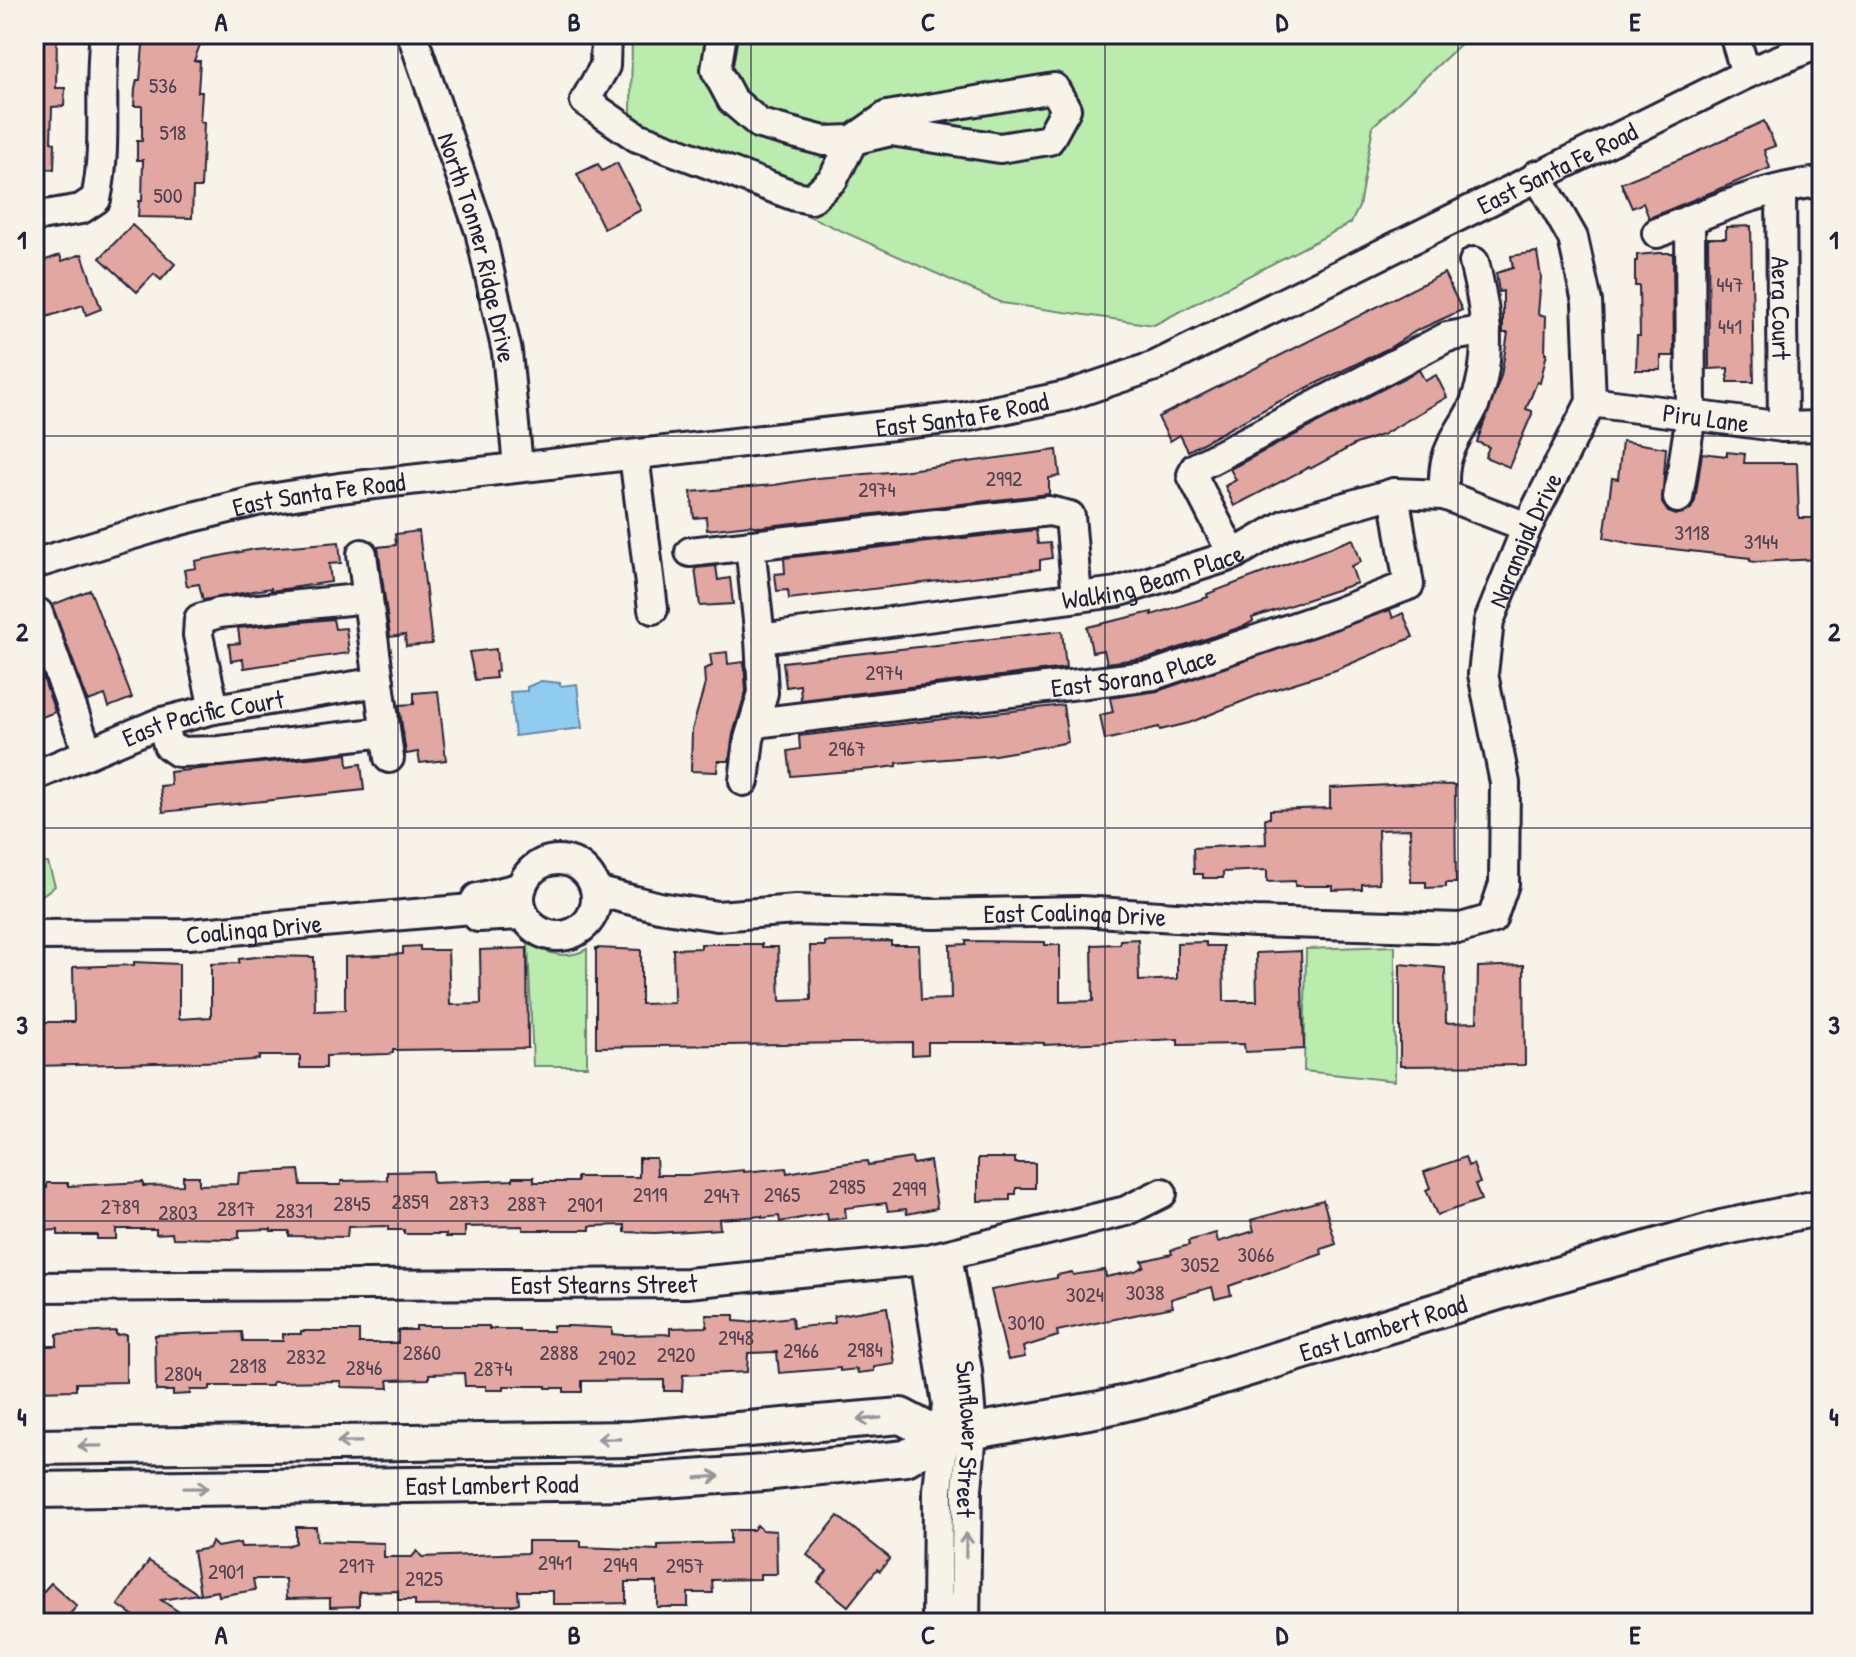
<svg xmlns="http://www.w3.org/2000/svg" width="1856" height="1657" font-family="'Patrick Hand',sans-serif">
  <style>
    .green { fill: #baecad; stroke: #6e8774; stroke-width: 2 }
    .water { fill: #90ccf0; stroke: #6488a8; stroke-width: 2 }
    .building { fill: #e1a7a0; stroke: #22223b; stroke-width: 2 }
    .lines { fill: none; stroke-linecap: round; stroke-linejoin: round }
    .minor-casing { stroke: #22223b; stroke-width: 34 }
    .major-casing { stroke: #22223b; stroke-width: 40 }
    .minor { stroke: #f7f3e8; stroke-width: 28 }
    .major { stroke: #f7f3e8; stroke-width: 34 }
    .oneway { stroke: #97959a }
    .grid { fill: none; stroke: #22223b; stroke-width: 2; stroke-opacity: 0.55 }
    .labels { text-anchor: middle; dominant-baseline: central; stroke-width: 6; stroke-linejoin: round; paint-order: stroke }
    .number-label { font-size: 22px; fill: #524354 }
    .street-label { font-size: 26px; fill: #22223b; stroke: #f7f3e8 }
    .neatline { fill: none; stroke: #22223b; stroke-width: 3 }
    .grid-label { font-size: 26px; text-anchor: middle; font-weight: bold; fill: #22223b }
  </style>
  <rect width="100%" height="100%" fill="#f7f3e8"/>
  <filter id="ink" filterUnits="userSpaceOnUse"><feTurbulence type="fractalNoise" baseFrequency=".0125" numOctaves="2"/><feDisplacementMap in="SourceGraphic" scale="16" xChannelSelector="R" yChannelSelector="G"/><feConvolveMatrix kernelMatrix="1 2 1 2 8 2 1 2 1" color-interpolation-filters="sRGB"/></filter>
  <g filter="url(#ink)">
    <!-- green -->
    <g class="green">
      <polygon points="632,34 1466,34 1466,39 1373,126 1359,207 1351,223 1154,325 1002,303 753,191 644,156 619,138 631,114"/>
      <polygon points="34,863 48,863 55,886 35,900"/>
      <path d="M528 943C548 953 565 961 587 949V1066H533Z"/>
      <polygon points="1395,946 1395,1081 1304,1071 1306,949"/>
    </g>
    <!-- water -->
    <polygon class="water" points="541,681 560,683 560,686 577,684 582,728 515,736 510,692 527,691 527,687"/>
    <!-- building -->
    <g class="building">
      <polygon points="34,34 57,34 56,88 65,88 64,106 52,107 51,142 55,143 54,169 34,169"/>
      <polygon points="144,34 204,34 194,61 200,61 198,92 202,92 200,122 204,123 201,188 193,188 192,218 138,217 139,201 142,201 143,160 137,160 137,141 142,141 142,106 134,106 135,89 137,80 140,80"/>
      <polygon points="1764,121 1775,146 1764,150 1770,168 1649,218 1643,203 1632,208 1621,183 1690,155"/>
      <polygon points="617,163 641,210 604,229 577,174 598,164 602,171"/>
      <polygon points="132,225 175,264 161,280 154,274 137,292 100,258"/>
      <polygon points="1751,226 1754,382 1728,382 1728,368 1709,369 1708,238 1726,238 1726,227"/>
      <polygon points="1537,252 1541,277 1538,314 1546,316 1545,353 1547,353 1540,383 1537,382 1526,409 1532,411 1532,414 1509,467 1485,457 1489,447 1477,442 1501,376 1508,333 1503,333 1503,291 1499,292 1496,273 1513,268 1511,256"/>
      <polygon points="1659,253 1673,253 1674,356 1661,356 1661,370 1636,370 1637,336 1640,336 1639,286 1635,286 1635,261 1637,261 1637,255"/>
      <polygon points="82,254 101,309 86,315 83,305 34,321 34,264 60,255 62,261"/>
      <polygon points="1444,273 1462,310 1416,331 1389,348 1278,402 1188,451 1180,435 1170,441 1158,417"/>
      <polygon points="1419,370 1425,381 1436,375 1447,397 1382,435 1356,444 1310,469 1309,467 1234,506 1225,486 1236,480 1230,469"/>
      <polygon points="1622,441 1666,448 1662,503 1668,512 1676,515 1691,509 1695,501 1702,453 1727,456 1727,452 1745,454 1744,463 1797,463 1799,518 1822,518 1822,559 1755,562 1750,561 1750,558 1638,545 1604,538 1612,478 1618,479"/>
      <polygon points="1057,450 1060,476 1049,478 1049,494 759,527 749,525 707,530 706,517 694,518 691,492 774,485 817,478 901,471"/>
      <polygon points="1036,530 1038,544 1050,543 1052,558 1040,560 1040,569 789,599 788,590 777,591 775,574 785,573 784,558"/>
      <polygon points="419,531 432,644 406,646 405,635 390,637 378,547 396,545 395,534"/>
      <polygon points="1353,539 1361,562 1351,566 1357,583 1252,618 1253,621 1244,626 1152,657 1107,663 1104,650 1092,652 1087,627 1152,612 1152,615 1208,597 1207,594"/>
      <polygon points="339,542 341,563 329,564 331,582 271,591 271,588 203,600 199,584 187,586 184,570 196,568 195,561 255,549"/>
      <polygon points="716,566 718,580 730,578 733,604 700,606 695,568"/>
      <polygon points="90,590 132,698 109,707 105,695 88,701 52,605"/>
      <polygon points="1390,610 1393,618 1403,613 1413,637 1336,670 1266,692 1189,723 1160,730 1159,727 1105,740 1100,715 1113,712 1110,698 1158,691"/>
      <polygon points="333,619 335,629 346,628 349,653 244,668 243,659 231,661 229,644 240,643 238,628"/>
      <polygon points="1062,631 1066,668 801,700 800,685 786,687 783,662"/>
      <polygon points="496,649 498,671 495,672 496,678 475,680 469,652"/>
      <polygon points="34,652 55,712 34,720"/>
      <polygon points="727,652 728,664 744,662 746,691 733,734 729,761 718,761 717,772 691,771 692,730 705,684 704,669 712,666 710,654"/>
      <polygon points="438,691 446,760 420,763 418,752 406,754 399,705 414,704 414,693"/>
      <polygon points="1063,705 1068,742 1059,744 995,755 897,763 897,766 873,769 791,776 788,751 800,749 799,736"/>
      <polygon points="347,754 348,766 361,764 364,790 163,812 160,786 171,785 170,772"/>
      <polygon points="1411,784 1455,785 1456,883 1446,883 1446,887 1426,888 1426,882 1411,882 1410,829 1378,830 1379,883 1362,884 1362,889 1333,890 1333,886 1295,886 1295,881 1267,882 1267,870 1223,872 1223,878 1203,878 1203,874 1194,874 1193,848 1266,844 1265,818 1270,818 1270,810 1330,808 1330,788"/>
      <polygon points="1138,939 1139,981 1177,979 1177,943 1206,942 1206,946 1223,946 1224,1001 1257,1001 1256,953 1301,951 1304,1049 1245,1052 1244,1044 1178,1045 1178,1039 1044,1045 1044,1043 1015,1042 928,1042 928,1054 912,1055 912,1042 596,1047 596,948 641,950 641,1004 674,1003 673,949 701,948 701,944 762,944 762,947 778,947 780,1001 811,1000 810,946 825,946 825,942 891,941 891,945 919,945 921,1000 951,999 950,945 966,944 966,941 1045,942 1045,945 1060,945 1060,1002 1093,1001 1092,945 1120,944 1120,940"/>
      <polygon points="420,946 420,950 448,950 450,1005 481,1004 480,950 527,948 528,1048 393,1050 393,1053 388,1054 326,1056 326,1068 300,1068 300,1056 259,1056 259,1059 253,1060 237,1061 34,1066 34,1022 74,1022 73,967 134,965 134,962 179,964 179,1019 211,1017 211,964 239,963 239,959 266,956 314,957 315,1011 345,1010 345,957 403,954 403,947"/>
      <polygon points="1400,964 1445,968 1446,1023 1477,1022 1478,967 1524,965 1525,1065 1400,1066"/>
      <polygon points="1465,1157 1468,1166 1473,1164 1480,1183 1475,1184 1481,1200 1437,1215 1426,1190 1430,1188 1424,1172"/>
      <polygon points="639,1158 656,1158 657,1175 693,1175 744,1170 744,1172 786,1168 787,1173 847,1163 867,1161 868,1165 912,1158 913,1164 930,1161 937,1208 907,1214 906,1209 888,1211 886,1203 845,1208 846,1218 828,1220 827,1213 780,1222 779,1216 762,1218 762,1216 719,1219 720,1229 655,1233 625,1232 625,1225 590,1226 590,1230 523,1230 523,1226 465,1227 465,1237 446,1237 446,1234 404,1234 404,1230 388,1230 388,1226 348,1227 347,1237 289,1236 289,1231 271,1231 271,1229 239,1230 239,1238 232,1239 173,1238 172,1233 156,1234 156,1229 116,1229 116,1239 97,1239 97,1235 58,1235 58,1230 40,1231 39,1188 47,1188 47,1183 68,1183 68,1186 143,1182 143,1186 183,1185 183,1176 199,1176 199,1185 238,1184 239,1173 299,1170 301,1185 341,1185 341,1181 387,1180 387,1172 432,1171 433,1183 513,1180 513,1177 534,1177 534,1182 577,1182 577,1177 639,1177"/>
      <polygon points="978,1158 1015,1158 1015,1163 1035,1163 1035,1188 1016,1188 1016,1194 1010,1194 1010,1200 978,1201"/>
      <polygon points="1323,1200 1336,1244 1321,1249 1322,1254 1229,1286 1231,1295 1215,1299 1212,1287 1171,1299 1173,1307 1057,1331 1058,1336 1023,1347 1025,1357 1008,1360 991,1290 1057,1278 1057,1275 1072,1272 1073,1275 1105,1270 1106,1277 1135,1271 1144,1266 1142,1261 1172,1254 1171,1250 1189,1245 1188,1241 1216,1233 1218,1242 1254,1231 1251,1220"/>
      <polygon points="887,1307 895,1364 874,1367 874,1371 858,1373 857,1369 840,1371 840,1368 779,1373 777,1352 748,1353 747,1372 683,1375 682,1391 664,1391 664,1380 582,1381 582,1392 564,1392 564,1388 546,1388 546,1386 504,1386 504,1390 486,1390 486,1386 465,1386 464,1373 429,1374 429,1379 388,1380 389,1388 341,1387 341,1381 272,1382 272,1386 210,1386 210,1390 190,1390 190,1394 173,1395 173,1391 156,1391 155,1335 242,1332 243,1341 283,1341 283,1334 301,1334 301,1331 359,1331 359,1343 398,1343 398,1330 416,1330 416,1326 489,1326 489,1329 519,1329 519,1331 553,1331 553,1326 570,1326 612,1328 612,1334 622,1335 670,1334 670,1328 707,1327 706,1315 734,1315 734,1321 746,1322 792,1317 793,1328 835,1323 834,1316"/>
      <polygon points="116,1331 116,1335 126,1334 126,1382 76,1383 76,1390 34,1391 34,1346 57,1346 57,1334"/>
      <polygon points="838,1516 890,1558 880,1571 877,1569 848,1606 818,1582 827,1571 807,1555"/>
      <polygon points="757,1525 762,1530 776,1531 777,1574 760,1574 760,1579 712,1580 713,1593 688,1593 688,1607 657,1607 657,1582 626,1582 626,1603 583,1604 553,1604 553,1591 518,1591 519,1603 513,1605 415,1606 415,1600 398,1600 398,1591 359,1592 359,1606 330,1607 330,1598 286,1599 285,1579 253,1579 255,1590 219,1596 218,1591 200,1594 193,1551 209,1548 212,1542 217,1547 240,1543 241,1547 287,1546 296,1543 296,1527 316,1527 317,1541 384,1543 384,1557 412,1557 417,1551 422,1557 528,1553 528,1541 581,1541 581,1547 658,1550 658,1545 730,1543 730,1530 753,1530"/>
      <polygon points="149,1561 198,1594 161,1600 196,1623 144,1623 118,1605"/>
      <polygon points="51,1583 77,1606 62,1623 34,1623 34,1588 41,1594"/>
    </g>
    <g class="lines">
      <!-- minor casing -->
      <g class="minor-casing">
        <g id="minor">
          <path id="s1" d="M412 34 480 231 507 352 518 466"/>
          <polyline points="606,34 605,66 585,101 637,137 795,196 811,199 833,179 853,140 887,116 1054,88 1066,109 1049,140 1000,148 891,131 853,140 824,141 760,124 732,100 716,70 722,34"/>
          <polyline points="1734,34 1746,74"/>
          <path id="s2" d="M1781 190 1783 427"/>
          <path d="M34 217 81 209 96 199C108 145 98 89 105 34"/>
          <path d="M1657 233C1708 212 1767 186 1822 182"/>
          <path id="s3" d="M1591 402 1783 427 1822 426"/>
          <polyline points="634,455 653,609"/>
          <path d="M1444 495C1444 483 1443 469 1447 458 1452 438 1468 422 1475 403 1493 355 1486 310 1474 262"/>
          <polyline points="1678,498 1691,415 1690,219"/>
          <polyline points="690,552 1049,511 1070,516 1077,597"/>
          <polyline points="362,554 389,758"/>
          <polyline points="1233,555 1192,475 1195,468 1447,337 1486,330"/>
          <path id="s4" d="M34 564 177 521 257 501 339 488 964 417 1066 396 1155 366 1746 74 1822 42"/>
          <polyline points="38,613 88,753"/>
          <path id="s5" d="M760 639 1117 592 1233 555 1286 524 1394 493 1444 495 1527 527"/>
          <polyline points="214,709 198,635 199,619 219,613 368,598"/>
          <polyline points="162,722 168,745 178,752 219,751 385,732"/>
          <path id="s6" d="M755 723 1153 675 1336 613 1409 585 1394 493"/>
          <path id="s7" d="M34 776 162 722 214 709 379 682"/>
          <polyline points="744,781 749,739 763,693 760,639 750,545"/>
          <circle cx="558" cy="898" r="38"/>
          <path id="s8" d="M596 891 659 907 717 916 796 910 934 914 1080 911 1255 922 1461 928 1492 919 1504 884 1505 783 1483 674 1489 621 1527 527 1591 402 1587 302 1573 238 1537 175"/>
          <polyline points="471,909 477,898 522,887"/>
          <path id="s9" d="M34 935 189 934 471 909 478 917 524 915"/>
          <path id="s10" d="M947 1255 967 1370 972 1432 967 1489 965 1623"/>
          <polyline points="924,1260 947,1404 938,1490 937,1623"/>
          <path id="s11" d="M34 1287 687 1283 924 1260 1126 1211 1162 1193"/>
        </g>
      </g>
      <!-- major casing -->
      <g class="major-casing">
        <g id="major">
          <polyline points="34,1447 632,1439 901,1416 941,1437"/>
          <path id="s12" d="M34 1490 634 1482 763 1473 906 1458 941 1437 1100 1409 1164 1394 1518 1286 1721 1228 1822 1207"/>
        </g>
      </g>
      <!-- minor -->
      <use href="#minor" class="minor"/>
      <!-- major -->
      <use href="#major" class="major"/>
    </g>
    <!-- one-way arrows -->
    <defs><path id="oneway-shaft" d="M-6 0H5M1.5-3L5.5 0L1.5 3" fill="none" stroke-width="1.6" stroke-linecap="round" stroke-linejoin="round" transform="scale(2)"/></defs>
    <g class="oneway">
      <use href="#oneway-shaft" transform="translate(869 1419) rotate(175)"/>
      <use href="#oneway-shaft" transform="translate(609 1439) rotate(179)"/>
      <use href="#oneway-shaft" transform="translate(349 1442) rotate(179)"/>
      <use href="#oneway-shaft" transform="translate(90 1446) rotate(179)"/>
      <use href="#oneway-shaft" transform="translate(708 1477) rotate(-4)"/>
      <use href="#oneway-shaft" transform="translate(196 1488) rotate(-1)"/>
      <use href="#oneway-shaft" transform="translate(966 1545) rotate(-89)"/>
    </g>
  </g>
  <!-- grid -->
  <path class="grid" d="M398 34V1623M751 34V1623M1105 34V1623M1458 34V1623M34 436H1822M34 828H1822M34 1221H1822"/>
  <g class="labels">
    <!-- number labels -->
    <g class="number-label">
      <text x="163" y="85">536</text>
      <text x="173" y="132">518</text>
      <text x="168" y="195">500</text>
      <text x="1730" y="284">447</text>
      <text x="1730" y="326">441</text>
      <text x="1004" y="478">2992</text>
      <text x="877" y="489">2974</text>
      <text x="1692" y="532">3118</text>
      <text x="1761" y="541">3144</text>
      <text x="884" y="672">2974</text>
      <text x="847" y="748">2967</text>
      <text x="847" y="1186">2985</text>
      <text x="909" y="1188">2999</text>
      <text x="650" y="1194">2919</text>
      <text x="782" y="1194">2965</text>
      <text x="722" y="1195">2947</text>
      <text x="410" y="1201">2859</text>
      <text x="469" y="1202">2873</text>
      <text x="352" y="1203">2845</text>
      <text x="527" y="1203">2887</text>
      <text x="585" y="1204">2901</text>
      <text x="120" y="1206">2789</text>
      <text x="236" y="1208">2817</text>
      <text x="294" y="1210">2831</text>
      <text x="178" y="1212">2803</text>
      <text x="1256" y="1254">3066</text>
      <text x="1200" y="1264">3052</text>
      <text x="1145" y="1292">3038</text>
      <text x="1085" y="1294">3024</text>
      <text x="1026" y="1322">3010</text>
      <text x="736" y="1337">2948</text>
      <text x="865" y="1349">2984</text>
      <text x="801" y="1350">2966</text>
      <text x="422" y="1352">2860</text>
      <text x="559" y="1352">2888</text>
      <text x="676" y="1354">2920</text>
      <text x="306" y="1356">2832</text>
      <text x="617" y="1357">2902</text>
      <text x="248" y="1365">2818</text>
      <text x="364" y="1367">2846</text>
      <text x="493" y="1368">2874</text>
      <text x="183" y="1373">2804</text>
      <text x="555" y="1562">2941</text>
      <text x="620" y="1564">2949</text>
      <text x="357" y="1565">2917</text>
      <text x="685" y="1565">2957</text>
      <text x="226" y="1571">2901</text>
      <text x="424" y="1578">2925</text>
    </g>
    <!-- street labels -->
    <g class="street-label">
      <text stroke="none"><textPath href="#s4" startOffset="1590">East Santa Fe Road</textPath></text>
      <text stroke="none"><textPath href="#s1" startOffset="224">North Tonner Ridge Drive</textPath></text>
      <text stroke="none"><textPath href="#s2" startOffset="118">Aera Court</textPath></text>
      <text stroke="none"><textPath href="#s4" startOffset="942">East Santa Fe Road</textPath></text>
      <text stroke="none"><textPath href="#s3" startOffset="116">Piru Lane</textPath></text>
      <text stroke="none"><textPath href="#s4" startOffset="294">East Santa Fe Road</textPath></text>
      <text stroke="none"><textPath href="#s8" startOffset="1292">Naranajal Drive</textPath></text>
      <text stroke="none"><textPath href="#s5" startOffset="398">Walking Beam Place</textPath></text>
      <text stroke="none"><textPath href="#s6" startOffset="382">East Sorana Place</textPath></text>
      <text stroke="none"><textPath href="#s7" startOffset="180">East Pacific Court</textPath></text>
      <text stroke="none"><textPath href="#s8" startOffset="482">East Coalinga Drive</textPath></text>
      <text stroke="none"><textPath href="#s9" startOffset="220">Coalinga Drive</textPath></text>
      <text stroke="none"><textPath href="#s11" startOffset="570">East Stearns Street</textPath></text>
      <text stroke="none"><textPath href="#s12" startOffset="1370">East Lambert Road</textPath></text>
      <text stroke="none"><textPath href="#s10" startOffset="186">Sunflower Street</textPath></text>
      <text stroke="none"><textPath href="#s12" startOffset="458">East Lambert Road</textPath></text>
    </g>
  </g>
  <!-- margin -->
  <rect width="1856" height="1657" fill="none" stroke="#f7f3e8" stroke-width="88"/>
  <rect x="44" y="44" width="1768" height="1569" class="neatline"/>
  <g class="grid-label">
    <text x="221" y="31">A</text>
    <text x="574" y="31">B</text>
    <text x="928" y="31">C</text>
    <text x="1282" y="31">D</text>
    <text x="1635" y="31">E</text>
    <text x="22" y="249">1</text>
    <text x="1834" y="249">1</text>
    <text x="22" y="641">2</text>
    <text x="1834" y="641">2</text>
    <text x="22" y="1034">3</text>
    <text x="1834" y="1034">3</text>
    <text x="22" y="1426">4</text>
    <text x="1834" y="1426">4</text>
    <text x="221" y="1644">A</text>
    <text x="574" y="1644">B</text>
    <text x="928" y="1644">C</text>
    <text x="1282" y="1644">D</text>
    <text x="1635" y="1644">E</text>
  </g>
</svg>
